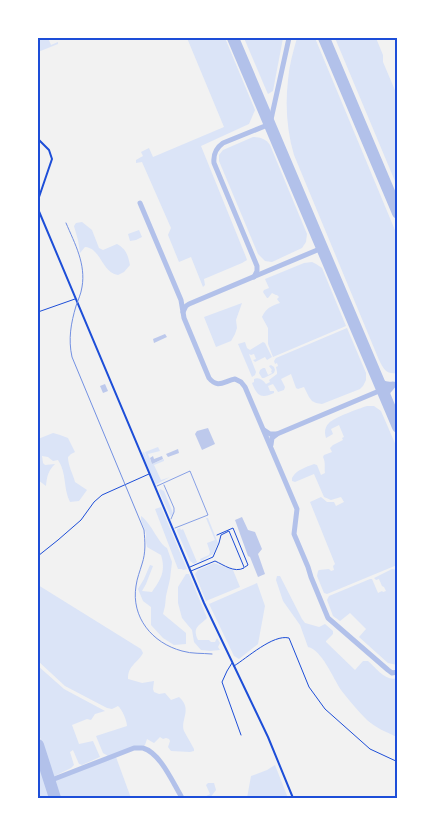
<svg xmlns="http://www.w3.org/2000/svg" width="435" height="836" font-family="'Noto Serif',serif">
  <style>
    .green { fill: #dbe4f7 }
    .lines { fill: none; stroke-linecap: round; stroke-linejoin: round }
    .taxiway { stroke: #b2c1ea; stroke-width: 5 }
    .runway { stroke: #b2c1ea; stroke-width: 12 }
    .building { fill: #bdc9ec }
    .service { stroke: #1d4ed8; stroke-width: 0.5 }
    .pedestrian { stroke: #1d4ed8; stroke-width: 1 }
    .minor { stroke: #1d4ed8; stroke-width: 1 }
    .secondary { stroke: #1d4ed8; stroke-width: 2 }
    .rail { stroke: #7290e2; stroke-width: 1 }
    .neatline { fill: none; stroke: #1d4ed8; stroke-width: 2 }
  </style>
  <rect width="100%" height="100%" fill="#f2f2f2"/>
  <!-- green -->
  <g class="green">
    <polygon points="38,38 48,38 51,45 58,42 58,44 38,52"/>
    <polygon points="187,38 225,38 255,110 249,124 201,146 246,257 247,260 242,263 204,279 205,285 203,287 191,257 179,262 168,235 171,228 142,162 136,163 136,160 143,156 141,152 149,148 153,157 224,127"/>
    <polygon points="244,38 283,38 273,91 268,94 267,92"/>
    <path d="M297 38H315L397 235V373C386 375 383 368 379 360L294 155C287 131 285 106 288 80 289 66 293 52 297 38Z"/>
    <polygon points="335,38 376,38 383,55 383,62 397,95 397,186"/>
    <path d="M253 137C260 137 266 139 270 145L307 234 306 242 302 248 272 262 265 261 258 254 219 161V155L223 150Z"/>
    <path d="M82 222 92 230 99 248 103 250 117 244C126 249 128 255 130 265L124 272 118 275C102 273 101 248 85 247L80 253 78 240 74 226 76 223Z"/>
    <polygon points="139,230 142,237 136,240 130,241 128,234"/>
    <path d="M312 262 316 264 322 268 346 326 273 357 268 344V328L262 317C266 308 271 306 280 303L277 299 279 297 277 295H276L272 293 268 298H267L263 292 264 290 269 288 265 279 304 263Z"/>
    <polygon points="242,303 236,320 237,328 235,334 231,341 216,347 204,317"/>
    <path d="M347 328 366 373V380L363 386 360 389 322 404 316 403 312 401 309 397 304 387 298 389 296 388 291 374 281 379 285 387 284 390 278 392 273 384 268 386 270 391H274V393C261 399 257 396 252 383L254 382V379C259 377 263 380 266 384L270 382 269 380 277 374V372L276 367 278 366 277 363 275 364 274 361 276 358Z"/>
    <polygon points="245,342 247,348 250,350 263,342 265,343 272,357 267,360 265,357 255,362 253,360 256,359 254,354 251,355 249,354 256,372 255,375 252,377 238,344"/>
    <polygon points="271,365 274,367 275,370 274,373 264,378 262,378 259,373 260,370 263,368 265,368 268,375 272,373 271,371 272,370 269,366"/>
    <path d="M367 406H374L381 411 397 448V565L327 594 324 593 317 576 318 571 319 570 329 569 331 571 334 570 333 566 335 564 310 502 321 497 327 502H334L336 506 344 502 341 497 331 500 324 497 314 474 295 482 292 481V478C296 470 306 467 314 464L317 465 321 475 325 473C324 468 326 463 323 457L324 455 332 452 330 448 333 445 343 440 342 438 344 437 339 425 331 429 333 434 326 438C324 432 325 427 329 423 335 417 358 409 367 406Z"/>
    <path d="M53 433 60 435 68 438 75 452 71 454 68 457C68 466 73 474 75 482L87 490 79 501 70 502C63 489 67 473 58 460L53 461 48 457 42 456 43 463 45 465 55 464C48 471 47 476 46 486L38 480V439Z"/>
    <polygon points="158,447 160,451 148,454 152,464 164,459 164,461 154,465 161,480 170,477 155,485 142,453 144,452 148,461 145,452"/>
    <polygon points="160,489 164,491 173,513 171,517 159,491"/>
    <polygon points="161,507 187,569 183,570 182,569 178,569 155,509"/>
    <path d="M141 516C152 524 158 543 167 548L172 562 170 579 166 596 165 606 163 614 186 633V644L174 645 163 638 151 625V607L143 601 138 589 144 579 150 565 153 566 146 584 142 591 152 592C161 579 166 571 161 555L147 547 146 542V533L141 520Z"/>
    <polygon points="206,518 208,518 218,543 213,554 201,561 200,559 209,555 210,552 207,543 215,540"/>
    <polygon points="180,528 181,530 183,529 197,562 194,564 190,561 177,531 177,529"/>
    <polygon points="214,563 233,570 240,587 206,601 195,574 198,570"/>
    <polygon points="392,569 397,570 397,665 388,663 359,637 366,629 350,613 340,621 333,616 327,600 329,596 370,579 372,579 378,593 382,591 383,592 386,591 384,587 382,586 379,579 376,580 374,578"/>
    <path d="M186 574H189L207 618C199 626 192 627 198 640H209L211 642H215L217 638 220 643 218 647 220 650 210 651 201 650 194 642 192 630 182 618 178 603V587Z"/>
    <path d="M277 576H280L302 619 305 623 319 627 325 624 333 631V634L326 641V642L355 670 363 661H368C376 668 386 682 397 678V737C386 732 376 728 367 720 358 711 349 700 341 690 333 678 322 650 308 647L300 625 283 601 276 580Z"/>
    <polygon points="257,583 265,606 258,644 239,659 234,656 209,604"/>
    <path d="M38 585 141 649 143 653C137 664 128 665 128 679L142 683 154 681 153 689 154 692 159 694 165 693 171 700 179 697C193 709 180 720 184 731 187 737 191 743 194 749V751L190 752 171 751 168 747 170 741 169 739 166 738 163 739 160 737 154 743 147 739 145 745 108 756 103 753 96 736 127 726C127 721 122 709 118 706L112 709 107 708 65 686 38 661Z"/>
    <polygon points="38,666 64,689 105,711 95,714 91,720 87,719 72,725 79,744 93,741 100,757 82,765 79,764 73,750 70,752 74,765 71,768 53,777 52,777 38,731"/>
    <polygon points="116,757 131,798 59,798 54,781"/>
    <polygon points="38,760 50,798 38,798"/>
    <polygon points="275,765 288,798 282,798 279,796 266,797 265,798 247,798 251,776 267,770"/>
    <polygon points="208,783 214,783 216,790 210,798 203,798 210,794 206,785"/>
  </g>
  <g class="lines">
    <!-- taxiway -->
    <g class="taxiway">
      <path d="M140 203 181 300 184 318 209 378C218 389 224 381 235 379L241 382 245 387 297 509 294 534 308 567 311 577 328 618 388 670 392 673 398 672"/>
      <path d="M254 277 257 271V266L214 163C213 154 216 148 223 143L270 124 289 38"/>
      <polyline points="183,312 186,306 189,304 322,248"/>
      <path d="M376 377C380 383 386 385 393 384"/>
      <polyline points="386,401 388,392 393,386"/>
      <polyline points="264,430 270,434 277,434 272,438 271,445"/>
      <polyline points="277,434 398,383"/>
      <path d="M49 781 134 748C137 748 140 748 143 748 160 753 172 781 181 796"/>
    </g>
    <!-- runway -->
    <g class="runway">
      <polyline points="233,38 398,427"/>
      <polyline points="324,38 398,213"/>
      <polyline points="38,745 55,798"/>
    </g>
  </g>
  <!-- building -->
  <g class="building">
    <polygon points="165,334 167,337 154,343 153,339"/>
    <polygon points="105,384 108,391 103,393 100,386"/>
    <polygon points="208,428 215,444 202,450 195,434 197,431"/>
    <polygon points="178,449 179,453 168,457 166,454"/>
    <polygon points="153,456 154,459 162,456 163,459 152,464 150,458"/>
    <polygon points="242,517 248,530 255,532 262,549 258,554 265,574 258,577 250,557 248,556 235,520"/>
  </g>
  <g class="lines">
    <!-- service -->
    <g class="service">
      <polyline points="164,485 174,508 174,512 171,519"/>
      <polyline points="157,486 190,471 208,515 175,528"/>
    </g>
    <!-- pedestrian -->
    <polyline class="pedestrian" points="217,535 233,528 248,565 245,567"/>
    <!-- minor -->
    <g class="minor">
      <polyline points="38,312 75,299"/>
      <polyline points="38,556 58,540 81,520 94,502 102,495 149,474"/>
      <path d="M190 567 213 557 219 543 221 535 229 531 244 567V568C234 573 224 565 215 561L191 571"/>
      <polyline points="232,663 227,671 222,682 241,735"/>
      <path d="M234 666C247 658 273 634 289 638L309 687 325 709 370 749 398 762"/>
    </g>
    <!-- secondary -->
    <g class="secondary">
      <polyline points="38,139 49,150 52,159 38,200"/>
      <polyline points="38,209 204,603 268,737 293,798"/>
    </g>
    <!-- rail -->
    <path class="rail" d="M66 223C75 244 86 264 82 287 81 294 78 300 76 306 71 323 68 339 72 357L144 530C145 542 146 552 142 564 140 571 137 578 136 586 131 617 152 643 182 651 192 654 202 653 212 654"/>
  </g>
  <!-- border -->
  <rect width="435" height="836" fill="none" stroke="#ffffff" stroke-width="78"/>
  <rect x="39" y="39" width="357" height="758" class="neatline"/>
</svg>
